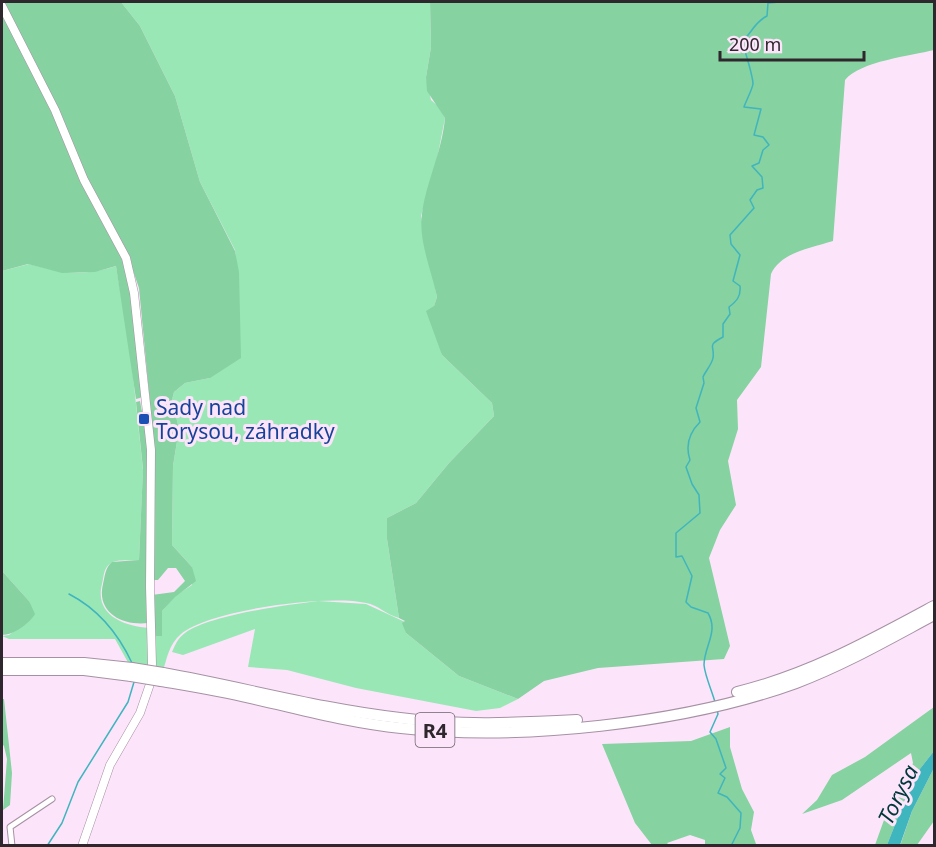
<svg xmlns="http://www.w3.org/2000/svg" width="936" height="847" font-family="'Noto Sans',sans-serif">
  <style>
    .green { fill: #9ae7b6 }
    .forest { fill: #86d2a1 }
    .water { fill: #3fb5be }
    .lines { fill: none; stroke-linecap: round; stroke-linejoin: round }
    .stream { stroke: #3fb5be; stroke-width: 1.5 }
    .street-casing { stroke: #a691a4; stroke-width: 7 }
    .secondary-casing { stroke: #a691a4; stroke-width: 9 }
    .highway-casing { stroke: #a691a4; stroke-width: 12 }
    .street { stroke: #fff; stroke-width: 5 }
    .secondary { stroke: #fff; stroke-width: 8 }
    .highway { stroke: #fff; stroke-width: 10 }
    .highway-bridge-casing { stroke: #a691a4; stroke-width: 12; stroke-linecap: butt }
    .highway-bridge { stroke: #fff; stroke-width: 10 }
    .transit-dot { fill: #1a4fb4; stroke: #fce5fa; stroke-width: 2 }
    .labels { text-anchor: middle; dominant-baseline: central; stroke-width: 6; stroke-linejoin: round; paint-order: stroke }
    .shield { fill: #fce5fa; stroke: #6c606b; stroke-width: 1.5 }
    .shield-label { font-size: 20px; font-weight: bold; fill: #2f272e }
    .transit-label { font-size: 21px; fill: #164399; stroke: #fce5fa; text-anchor: start }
    .water-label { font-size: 22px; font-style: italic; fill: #00373b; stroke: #fce5fa }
  </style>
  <rect width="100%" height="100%" fill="#fce5fa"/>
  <!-- green -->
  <g class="green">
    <path d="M121 2H430L431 47 426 77 431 100 439 107 445 118 437 159 421 216 437 297 434 306 442 355 492 403 494 416 449 463 416 503 387 518V539L399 618C387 615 378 605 366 603 328 594 209 610 181 634 169 644 167 658 163 671L155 673 154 636H162V611L175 596 192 585V567L172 545 173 466 179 429 172 400 174 392 185 383 210 378 236 260 235 250 200 182 175 96 140 26Z"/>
    <path d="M29 264C62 273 82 277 116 266L130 348 143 470 139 560C131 561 117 559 111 563 103 568 104 577 102 584 94 615 124 626 149 628L150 669 130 666 115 639H9L2 636 9 635 31 619 29 601 2 571V271Z"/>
    <path d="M318 601 366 604 405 622 406 633 459 676 518 699 500 708 476 711 356 688 287 670 248 667 255 629 183 655 172 652C175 645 178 638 185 633 210 615 286 605 318 601Z"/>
  </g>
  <!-- forest -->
  <g class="forest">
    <polygon points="5,2 121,2 140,26 175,96 200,182 235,251 239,272 241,358 210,378 185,383 174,392 172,400 179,429 173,466 172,545 192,567 196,581 175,597 162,611 162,636 154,636 152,595 174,592 185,581 176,568 168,568 158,580 152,580 155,455 139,288 130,262 128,270 143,395 140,398 136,399 116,266 95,272 62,273 28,264 2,271 2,11"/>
    <path d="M430 2H934V50C911 56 860 61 845 80L833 241C811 248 781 252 771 274L761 367 737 400 738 429 728 461 736 505 720 530 709 558 730 646 724 659 598 668 544 681 518 699 459 676 406 633 402 623 405 621 399 618 387 539V518L416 503 449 463 494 416 492 403 442 355 426 311 434 306 437 297C432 272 418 240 422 214 426 182 442 152 445 118L427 91 426 77 431 47Z"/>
    <path d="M140 401 148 444V623C123 626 96 613 103 584 105 576 105 568 112 562L139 560 143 469 136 402Z"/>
    <path d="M2 571 29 601 35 614C29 624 13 635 2 635Z"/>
    <polygon points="2,699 4,699 12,773 10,805 3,810 7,759 4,746 2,744"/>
    <polygon points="934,707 934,751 905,788 904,802 887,845 875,845 884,820 913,763 911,753 842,800 802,814 817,800 832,775 865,757"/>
    <polygon points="730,727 730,747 742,789 754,812 751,830 756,844 783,845 705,845 705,840 690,835 667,843 669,845 652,845 635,823 602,744 691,741"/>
    <polygon points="934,768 934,821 917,845 900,846 912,811"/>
  </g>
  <!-- water -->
  <polygon class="water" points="934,751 934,768 912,811 900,845 887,845 904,802 905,788"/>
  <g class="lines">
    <!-- stream -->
    <g class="stream">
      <path d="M69 594C98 609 118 633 132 663"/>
      <path d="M715 702C712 691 705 676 704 665 704 646 719 632 708 613L691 607 686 602 692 576 682 556 676 557V533L700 513 699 495 692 484 686 467 690 460C685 445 689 433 700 422L696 408 704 383 703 377C705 372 712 364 713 358 715 345 706 346 723 337V324L730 314 729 307C737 301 741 296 740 286L733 281 740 255 731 244 730 235 754 208 750 200 757 190 763 188 762 177 752 166 759 163 763 150 769 145 763 137 754 135 761 109 744 107C746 101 752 90 753 84 753 78 745 48 741 42 752 34 753 23 767 16L768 3 780 2"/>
      <polyline points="717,710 718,714 710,732 716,739 726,768 720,774 725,778 718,793 727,797 741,813 740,828 731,846"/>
      <polyline points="47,846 62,823 78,782 128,702 134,682"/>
    </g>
    <!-- street casing -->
    <g class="street-casing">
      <polyline id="street" points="12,846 10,827 52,799"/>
    </g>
    <!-- secondary casing -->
    <g class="secondary-casing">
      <polyline id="secondary" points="2,6 55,110 84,180 126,258 134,293 151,450 150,587 152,664 150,684 140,713 110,765 82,846"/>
    </g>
    <!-- highway casing -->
    <g class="highway-casing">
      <g id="highway">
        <polyline points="2,663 84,663 132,668"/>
        <polyline points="2,670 84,670 131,676"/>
        <path d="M163 673C242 687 320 709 400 718 459 726 518 723 577 720"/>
        <path d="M161 681C190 686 221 691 250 698 300 709 350 723 401 728 520 741 683 724 796 683 844 665 889 639 934 615"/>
        <path d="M737 692C808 675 871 640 934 606"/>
      </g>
    </g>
    <!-- street -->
    <use href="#street" class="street"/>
    <!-- secondary -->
    <use href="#secondary" class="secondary"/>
    <!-- highway -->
    <use href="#highway" class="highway"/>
    <!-- highway-bridge casing -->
    <g class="highway-bridge-casing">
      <g id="highway-bridge">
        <polyline points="132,668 163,673"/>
        <polyline points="131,676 161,681"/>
      </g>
    </g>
    <!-- highway-bridge -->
    <use href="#highway-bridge" class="highway-bridge"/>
  </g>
  <!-- markers -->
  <rect class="transit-dot" x="138" y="413" width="12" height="12" rx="3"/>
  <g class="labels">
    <!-- shield labels -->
    <rect class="shield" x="415.5" y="713" width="39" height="34" rx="4.5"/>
    <g class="shield-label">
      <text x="435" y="730">R4</text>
    </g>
    <!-- transit labels -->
    <g class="transit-label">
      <text x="156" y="407">Sady nad<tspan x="156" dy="24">Torysou, záhradky</tspan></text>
    </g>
    <!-- water labels -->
    <g class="water-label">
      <text transform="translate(897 794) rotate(-64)">Torysa</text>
    </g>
  </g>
  <!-- border -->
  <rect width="936" height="847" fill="none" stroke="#2f272e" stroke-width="6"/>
  <!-- scale -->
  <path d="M720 51v9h144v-9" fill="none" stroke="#2f272e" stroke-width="3"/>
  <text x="729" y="51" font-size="18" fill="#2f272e" stroke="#fce5fa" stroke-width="4.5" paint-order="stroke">200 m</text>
</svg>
